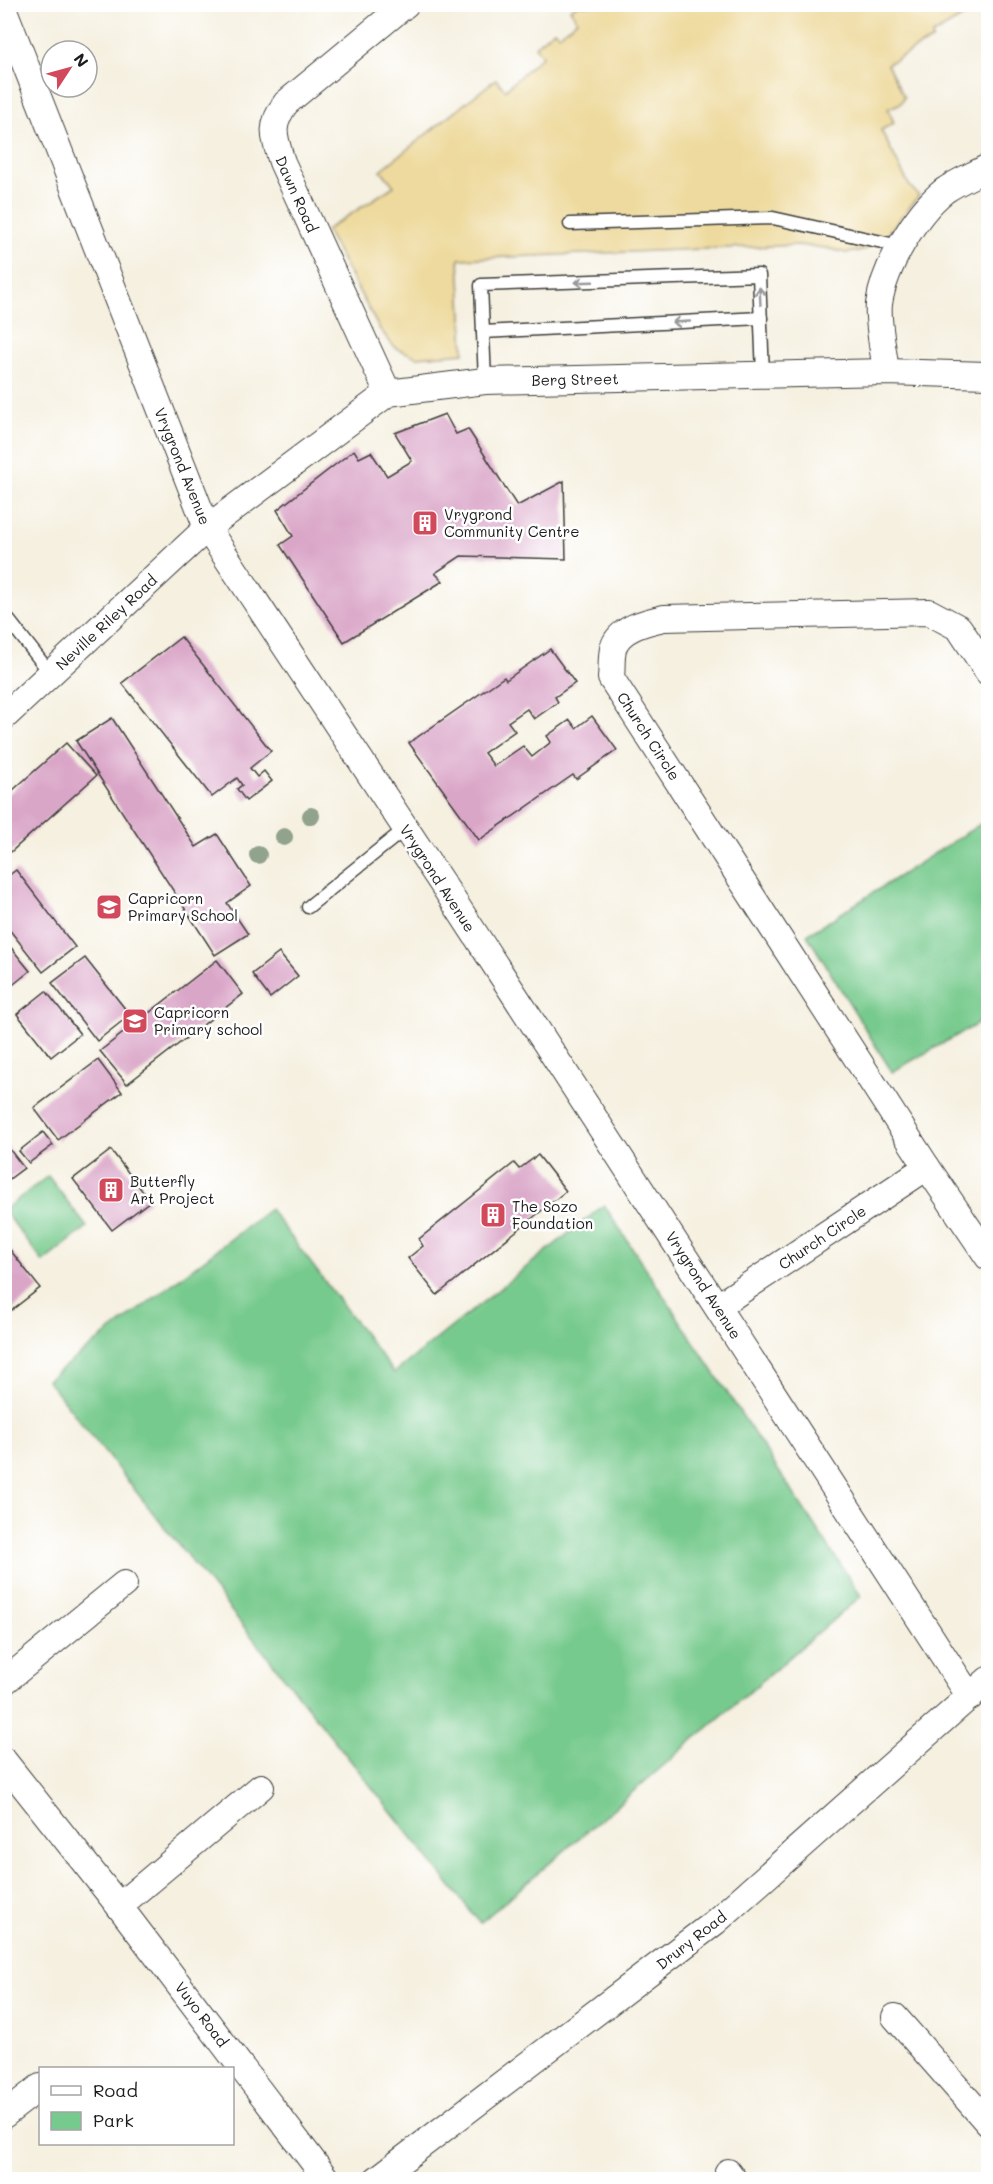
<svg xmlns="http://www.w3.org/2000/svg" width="993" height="2184" font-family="Mali,sans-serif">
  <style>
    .green { fill: #77ca8d; stroke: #4a7354; stroke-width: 1.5 }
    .sand { fill: #eeda9e; stroke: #857b5d; stroke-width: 1.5 }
    .building { fill: #daa6c8 }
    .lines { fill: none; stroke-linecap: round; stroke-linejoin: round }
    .service-casing { stroke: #3d3c39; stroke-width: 15 }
    .minor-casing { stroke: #3d3c39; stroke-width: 28 }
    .service { stroke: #fff; stroke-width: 12 }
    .minor { stroke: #fff; stroke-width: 26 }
    .tree { fill: #91a28d }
    .oneway { stroke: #999 }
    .labels { text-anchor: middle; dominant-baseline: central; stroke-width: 5; stroke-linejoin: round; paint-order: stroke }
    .street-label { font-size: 15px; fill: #1c1c1c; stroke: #fff }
    .poi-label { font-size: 15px; fill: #1c1c1c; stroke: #fff; text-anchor: start }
  </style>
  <rect width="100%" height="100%" fill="#fff"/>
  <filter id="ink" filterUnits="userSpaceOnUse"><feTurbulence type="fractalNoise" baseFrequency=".0167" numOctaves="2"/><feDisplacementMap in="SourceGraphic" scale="12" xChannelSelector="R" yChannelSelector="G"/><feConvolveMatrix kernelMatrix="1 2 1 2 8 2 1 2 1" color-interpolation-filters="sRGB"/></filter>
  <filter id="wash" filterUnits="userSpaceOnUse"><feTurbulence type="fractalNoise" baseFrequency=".008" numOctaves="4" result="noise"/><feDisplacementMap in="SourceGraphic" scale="24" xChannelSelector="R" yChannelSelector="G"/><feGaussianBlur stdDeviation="1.35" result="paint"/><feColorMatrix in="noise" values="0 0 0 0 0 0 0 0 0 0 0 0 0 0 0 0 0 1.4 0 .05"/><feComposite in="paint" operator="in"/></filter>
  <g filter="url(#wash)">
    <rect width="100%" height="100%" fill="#f5f0e0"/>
    <!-- green -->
    <g class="green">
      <polygon points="988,819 988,1018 892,1072 807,935"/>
      <polygon points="48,1176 87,1227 43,1262 5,1212 5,1209"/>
      <polygon points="604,1205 861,1596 480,1923 47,1380 270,1209 394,1373"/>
    </g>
    <!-- sand -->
    <polygon class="sand" points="973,4 975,10 932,35 933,39 887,64 904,97 901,103 888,109 894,123 881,130 909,185 919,196 885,236 863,251 846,253 826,248 798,245 459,259 464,353 417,357 395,348 379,328 326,230 394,186 381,170 496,79 505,90 542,56 535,46 554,30 559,35 577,20 570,9 577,5"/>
    <g id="blocks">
      <!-- building -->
      <g class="building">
        <polygon points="445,414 456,434 468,429 517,506 564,481 566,559 461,556 435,573 443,581 344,642 280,545 293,536 277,510 354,450 359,458 371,452 387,476 412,461 395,433"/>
        <polygon points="181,637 271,751 250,768 257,777 264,771 272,781 246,801 237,789 242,785 237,778 212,797 122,683"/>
        <polygon points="550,649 575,683 555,697 558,702 534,719 527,709 508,722 515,731 484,753 494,766 523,746 532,757 551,742 547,736 570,720 576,728 592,716 617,750 576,779 573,775 479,840 409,743 504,677 506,680"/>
        <polygon points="112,718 196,847 217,834 251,886 227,903 248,934 215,955 76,741"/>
        <polygon points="66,743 96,776 4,858 4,798"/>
        <polygon points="16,870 75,947 43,972 4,923 4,879"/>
        <polygon points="4,939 30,971 4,992"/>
        <polygon points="279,953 298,976 270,998 252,974"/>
        <polygon points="85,958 130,1015 97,1041 52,983"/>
        <polygon points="217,960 243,994 127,1084 100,1051"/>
        <polygon points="46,991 80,1034 51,1057 17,1014"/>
        <polygon points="98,1060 122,1092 58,1140 34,1108"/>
        <polygon points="43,1132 53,1145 29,1163 19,1151"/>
        <polygon points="4,1142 24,1168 4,1183"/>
        <polygon points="111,1150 150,1201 112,1230 73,1179"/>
        <polygon points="538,1155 566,1191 437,1295 408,1258 423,1246 419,1239 514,1163 519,1169"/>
        <polygon points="4,1242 40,1288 4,1316"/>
      </g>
    </g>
  </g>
  <g filter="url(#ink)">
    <use href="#blocks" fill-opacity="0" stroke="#3d3c39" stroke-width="1.5"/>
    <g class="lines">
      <!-- service casing -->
      <g class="service-casing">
        <g id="service">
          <polyline points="570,224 773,218 900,246"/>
          <polyline points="483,332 761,318"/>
          <polyline points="485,381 481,285 759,275 763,375"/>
          <polyline points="4,614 51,674"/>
          <polyline points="308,907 406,828"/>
        </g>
      </g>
      <!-- minor casing -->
      <g class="minor-casing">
        <g id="minor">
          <polyline points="4,10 207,528 451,897 970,1697"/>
          <path d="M886 372C884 353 877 322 879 304 884 268 915 214 944 191 958 181 974 175 988 167"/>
          <path d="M388 393 282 162C274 136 269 126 286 103L406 4"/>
          <path d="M988 672 959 628 929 612 664 618C646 622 618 628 613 649 611 658 612 669 611 678L927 1167 988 1257"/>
          <polyline points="4,717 207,528 388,393 485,381 886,372 988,375"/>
          <polyline points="718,1306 927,1167"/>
          <polyline points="4,1682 124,1584"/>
          <polyline points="4,1761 119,1906 327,2180"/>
          <polyline points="119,1906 261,1787"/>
          <polyline points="895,2017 988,2123"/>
          <polyline points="4,2115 40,2087"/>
          <polyline points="728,2172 734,2180"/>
          <polyline points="376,2180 715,1922 988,1680"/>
        </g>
      </g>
      <!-- service -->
      <use href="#service" class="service"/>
      <!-- minor -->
      <use href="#minor" class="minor"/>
    </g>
    <!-- trees -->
    <g class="tree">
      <circle cx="311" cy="816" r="9"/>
      <circle cx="284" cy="837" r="9"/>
      <circle cx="258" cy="855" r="9"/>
    </g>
    <!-- one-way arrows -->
    <defs><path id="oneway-shaft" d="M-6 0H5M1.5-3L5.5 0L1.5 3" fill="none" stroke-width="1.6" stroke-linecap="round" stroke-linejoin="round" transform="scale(1.5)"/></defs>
    <g class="oneway">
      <use href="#oneway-shaft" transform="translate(584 282) rotate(178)"/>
      <use href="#oneway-shaft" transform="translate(760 296) rotate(-93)"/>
      <use href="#oneway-shaft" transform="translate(681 322) rotate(177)"/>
    </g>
  </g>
  <!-- icons -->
  <defs>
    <g id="building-square" transform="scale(1.35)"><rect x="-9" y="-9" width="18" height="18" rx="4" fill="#d1495b" stroke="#fff"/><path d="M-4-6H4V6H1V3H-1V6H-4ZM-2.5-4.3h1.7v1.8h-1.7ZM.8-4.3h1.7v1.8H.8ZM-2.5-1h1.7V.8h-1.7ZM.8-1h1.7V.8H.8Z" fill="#fff"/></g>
    <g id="school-square" transform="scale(1.35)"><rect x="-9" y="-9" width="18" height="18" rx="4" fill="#d1495b" stroke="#fff"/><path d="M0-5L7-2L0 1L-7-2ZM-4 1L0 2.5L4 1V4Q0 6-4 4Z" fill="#fff"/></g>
  </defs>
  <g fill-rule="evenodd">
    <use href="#building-square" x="425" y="523"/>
    <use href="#school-square" x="109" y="907"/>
    <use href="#school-square" x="135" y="1021"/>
    <use href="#building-square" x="111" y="1190"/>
    <use href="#building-square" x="493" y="1215"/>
  </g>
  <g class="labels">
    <!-- street labels -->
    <g class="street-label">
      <text transform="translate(297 194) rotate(66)">Dawn Road</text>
      <text transform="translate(575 379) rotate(-1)">Berg Street</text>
      <text transform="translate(183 466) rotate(68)">Vrygrond Avenue</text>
      <text transform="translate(106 622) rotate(-43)">Neville Riley Road</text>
      <text transform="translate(649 736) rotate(57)">Church Circle</text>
      <text transform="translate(438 878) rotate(57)">Vrygrond Avenue</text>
      <text transform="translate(822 1237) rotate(-34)">Church Circle</text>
      <text transform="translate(704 1285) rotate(57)">Vrygrond Avenue</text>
      <text transform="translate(691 1940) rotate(-38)">Drury Road</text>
      <text transform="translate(202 2014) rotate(53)">Vuyo Road</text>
    </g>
    <!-- poi labels -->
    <g class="poi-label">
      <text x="444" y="514">Vrygrond<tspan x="444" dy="17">Community Centre</tspan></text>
      <text x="128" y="898">Capricorn<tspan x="128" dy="17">Primary School</tspan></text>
      <text x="154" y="1012">Capricorn<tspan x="154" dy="17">Primary school</tspan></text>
      <text x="130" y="1181">Butterfly<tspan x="130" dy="17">Art Project</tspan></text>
      <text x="512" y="1206">The Sozo<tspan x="512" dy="17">Foundation</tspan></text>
    </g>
  </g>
  <!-- margin -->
  <rect width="993" height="2184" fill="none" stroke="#fff" stroke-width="24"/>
  <!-- legend -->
  <rect x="39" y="2067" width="195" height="78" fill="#ffffff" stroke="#a4a4a4" stroke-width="1.5"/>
  <rect x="51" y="2086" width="30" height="9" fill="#ffffff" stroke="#a4a4a4" stroke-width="1.5"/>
  <text x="93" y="2097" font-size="18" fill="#1c1c1c">Road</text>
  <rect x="51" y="2112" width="30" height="18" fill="#77ca8d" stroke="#a4a4a4" stroke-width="1.5"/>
  <text x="93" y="2127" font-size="18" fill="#1c1c1c">Park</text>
  <!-- north arrow -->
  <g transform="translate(69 69) rotate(54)"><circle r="28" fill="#ffffff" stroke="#a4a4a4" stroke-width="1.5"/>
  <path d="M0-4.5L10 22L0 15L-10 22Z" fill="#d1495b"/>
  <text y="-9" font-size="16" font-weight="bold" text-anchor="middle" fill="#1c1c1c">N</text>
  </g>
</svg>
